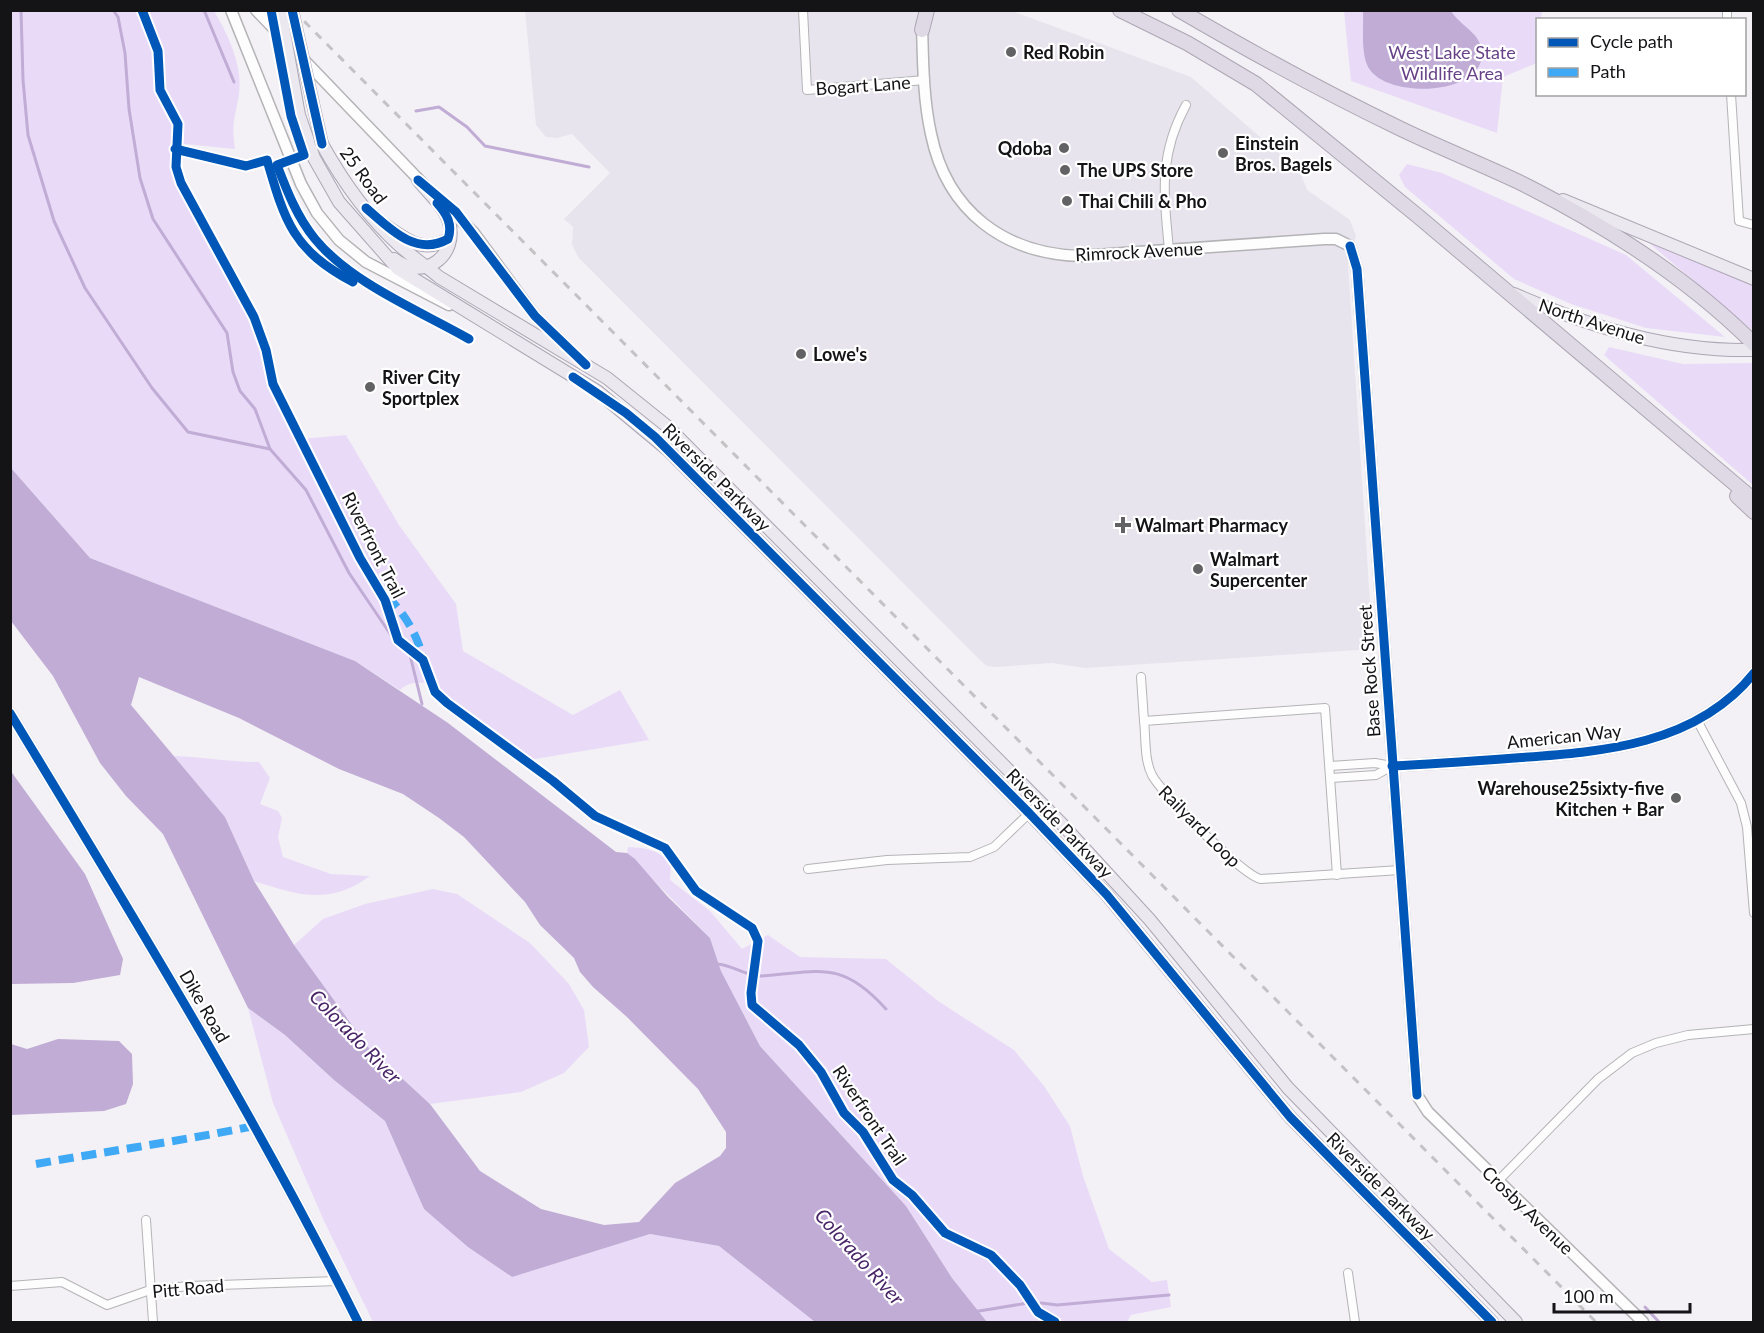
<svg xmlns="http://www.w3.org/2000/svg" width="1764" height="1333" font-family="Lato,sans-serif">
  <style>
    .built { fill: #e8e4ee }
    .green { fill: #e9dbf8 }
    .water { fill: #c0acd5; fill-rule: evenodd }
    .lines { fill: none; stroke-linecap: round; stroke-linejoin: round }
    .stream { stroke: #c0acd5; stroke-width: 3 }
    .street-casing { stroke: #b4b3b6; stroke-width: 10 }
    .secondary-casing { stroke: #b4b3b6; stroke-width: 13 }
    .primary-casing { stroke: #ada6b4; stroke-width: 14 }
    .highway-casing { stroke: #ada6b4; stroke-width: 16 }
    .street { stroke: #fdfdfe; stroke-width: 8 }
    .secondary { stroke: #fdfdfe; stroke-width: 10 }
    .primary { stroke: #ebe8ef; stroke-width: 12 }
    .highway { stroke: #dfd9e5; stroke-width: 14 }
    .rail { stroke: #c3c2c4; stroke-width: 3; stroke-dasharray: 8 8; stroke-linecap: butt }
    .primary-bridge-casing { stroke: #ada6b4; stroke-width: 14; stroke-linecap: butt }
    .primary-bridge { stroke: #ebe8ef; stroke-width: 12 }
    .quiet { stroke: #3fa9f5; stroke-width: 8; stroke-dasharray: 15 8; stroke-linecap: butt }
    .cycleway-casing { stroke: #fff; stroke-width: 13 }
    .cycleway { stroke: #0057b8; stroke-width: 9 }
    .poi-dot { fill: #626164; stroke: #fff; stroke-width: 2 }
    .labels { text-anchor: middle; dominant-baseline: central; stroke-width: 4.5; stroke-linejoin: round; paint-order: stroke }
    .poi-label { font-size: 18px; font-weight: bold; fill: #141316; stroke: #fff; text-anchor: start }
    .park-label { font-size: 18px; fill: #674288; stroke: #fff }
    .street-label { font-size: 18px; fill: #141316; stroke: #fff }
    .water-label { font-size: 20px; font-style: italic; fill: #492568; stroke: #fff }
  </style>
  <rect width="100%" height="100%" fill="#f3f1f5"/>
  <!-- built -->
  <polygon class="built" points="525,11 1012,11 1191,77 1300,172 1307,190 1350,220 1356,236 1348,264 1373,649 1085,668 1052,663 997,667 987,666 980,660 578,257 572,244 573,227 564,219 610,173 572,134 557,138 546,137 536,125"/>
  <!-- green -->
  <g class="green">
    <path d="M10 11H214C228 34 243 66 239 94 235 119 231 123 235 149L185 144 173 153 174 178 261 340 269 390 293 436 301 439 346 435 399 525 456 604 463 651 573 715 620 690 649 740 529 760 444 696 439 687C425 682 412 679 400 690L355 661 90 558 11 468Z"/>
    <polygon points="1344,11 1542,11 1541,19 1538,20 1537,63 1503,77 1497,133 1351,81"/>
    <polygon points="1407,164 1442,173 1626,255 1725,337 1646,328 1571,304 1514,279 1405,187 1399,175"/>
    <polygon points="1649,243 1753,284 1753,331"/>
    <polygon points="1609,347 1683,364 1753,363 1753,485 1604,355"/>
    <path d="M174 756C203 757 230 762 259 762L270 778 260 804 278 811 282 818 278 837 283 857 331 874 370 876C329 906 297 895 254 881L225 817Z"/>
    <path d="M628 847C647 848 658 850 671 863L670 880 710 911 742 949 768 935 800 957 886 959 938 1001 1014 1050 1044 1086 1070 1126 1083 1176 1109 1249 1152 1282 1167 1280 1171 1307 1131 1315 1127 1322H987L952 1278 906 1206 760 1046 721 971 710 938 627 853Z"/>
    <polygon points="433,889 457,894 530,943 569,984 584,1010 589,1047 564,1073 521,1092 430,1104 368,1047 294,945 323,919 365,904"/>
    <polygon points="248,1008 285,1035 334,1080 385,1121 424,1209 511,1277 650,1234 719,1246 815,1322 373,1322 324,1221 273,1103"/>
  </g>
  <!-- water -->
  <g class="water">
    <path d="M1363 11H1451C1460 26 1482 33 1482 54 1482 95 1391 99 1370 70 1360 56 1364 27 1363 11Z"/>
    <path d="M11 468 90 558 355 661 448 723 616 852 627 853 635 859 668 897 710 938 721 971 760 1046 906 1206 952 1278 987 1322H815L719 1246 650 1234 512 1277 468 1247 424 1209 385 1121 334 1080 285 1035 248 1008 163 834 126 796 100 763 53 676 11 621ZM139 677 239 718 339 769 403 794 439 818 464 837 525 902 540 925 574 958 580 972 593 987 627 1017 698 1089 726 1132V1148L720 1156 675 1183 639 1222 604 1225 541 1209 480 1171 430 1104 368 1047 294 945 254 881 225 817 131 705Z"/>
    <polygon points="10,770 85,874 123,959 120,975 73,983 11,984"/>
    <polygon points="58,1039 119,1041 132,1054 133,1084 126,1104 104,1111 11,1115 11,1044 27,1049"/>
  </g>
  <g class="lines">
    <!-- stream -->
    <g class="stream">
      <polyline points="21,10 23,80 28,135 54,221 85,288 152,388 188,432 270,449 306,490 349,573 395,641 410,655 422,704"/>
      <polyline points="113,10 118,17 125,53 129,109 140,178 153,219 227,333 233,372 240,391 255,409 270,449"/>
      <polyline points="204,10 234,82"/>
      <polyline points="416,111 439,107 467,127 485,146 589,167"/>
      <path d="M717 964C733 965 747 977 762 976 820 972 841 959 886 1009"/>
      <polyline points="1041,1303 1057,1305 1169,1295"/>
      <polyline points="1645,1307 1659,1322"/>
      <polyline points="973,1312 1028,1303"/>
    </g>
    <!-- street casing -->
    <g class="street-casing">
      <g id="street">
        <polyline points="803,10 807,90 925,80"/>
        <polyline points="1727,20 1727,10"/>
        <polyline points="1731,94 1739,221 1754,225"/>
        <path d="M1169 250C1164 195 1158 156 1186 105"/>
        <polyline points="1141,677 1144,721"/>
        <polyline points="1697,720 1741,803 1747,827 1754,913"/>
        <polyline points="1330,766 1375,763 1392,766 1376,775 1331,778"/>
        <polyline points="808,869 887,860 970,857 994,847 1041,802"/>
        <path d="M1337 875 1325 708 1144 721C1146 737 1144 760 1152 775 1161 793 1243 876 1261 879L1400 870"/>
        <polyline points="1498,1181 1598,1079 1632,1053 1656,1043 1688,1035 1754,1029"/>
        <polyline points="146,1220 153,1322"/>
        <polyline points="1348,1273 1355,1322"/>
        <polyline points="10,1286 62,1282 107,1305 150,1290 189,1286 338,1281"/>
      </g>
    </g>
    <!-- secondary casing -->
    <g class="secondary-casing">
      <g id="secondary">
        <polyline points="231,10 301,184 317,213 339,240 366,262 449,305"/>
        <polyline points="256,10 424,185"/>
        <path d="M922 24C923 60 923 98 931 134 947 212 1005 254 1081 256L1324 239H1336L1350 246 1357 269 1417 1095 1428 1112 1643 1322"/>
        <polyline points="438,198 474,233 535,316 577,357"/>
        <path d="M10 713C131 913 254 1113 358 1322"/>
        <path d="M1392 766C1433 764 1474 761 1515 758 1600 752 1696 746 1754 673"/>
      </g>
    </g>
    <!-- primary casing -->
    <g class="primary-casing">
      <g id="primary">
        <polyline points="306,135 314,158 339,202 398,269 597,391 668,450 1029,813 1107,895 1290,1117 1492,1322"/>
        <path d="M322 144C342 180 368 217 399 245 411 256 426 266 439 277L607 378 668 427 1061 823 1150 920 1288 1088 1516 1322"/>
        <polyline points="1563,200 1754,279"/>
        <path d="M385 225C407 240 423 254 448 239"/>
        <path d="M394 259C423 282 459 256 449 222 444 206 428 193 418 180"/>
        <path d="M1514 294C1591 327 1669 352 1754 350"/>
      </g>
    </g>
    <!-- highway casing -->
    <g class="highway-casing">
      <g id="highway">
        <polyline points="1120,10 1187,43 1256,84 1419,217 1754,500"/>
        <path d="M1179 10C1251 52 1324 92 1399 128 1438 147 1479 163 1519 182 1603 224 1687 277 1754 344"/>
        <polyline points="922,30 927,10"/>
        <polyline points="1737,496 1754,512"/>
      </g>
    </g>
    <!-- street -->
    <use href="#street" class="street"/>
    <!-- secondary -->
    <use href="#secondary" class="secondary"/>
    <!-- primary -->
    <use href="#primary" class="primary"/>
    <!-- highway -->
    <use href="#highway" class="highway"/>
    <!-- rail -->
    <polyline class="rail" points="293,10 1596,1322"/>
    <!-- primary-bridge casing -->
    <g class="primary-bridge-casing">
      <g id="primary-bridge">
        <polyline points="280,10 299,115 306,135"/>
        <polyline points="292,10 322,144"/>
      </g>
    </g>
    <!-- primary-bridge -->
    <use href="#primary-bridge" class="primary-bridge"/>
    <!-- quiet -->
    <g class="quiet">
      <path d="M387 596C404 613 417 634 423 658"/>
      <path d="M36 1164C109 1151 181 1141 254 1126"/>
    </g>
    <!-- cycleway casing -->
    <g class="cycleway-casing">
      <g id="cycleway">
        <polyline points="142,10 158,51 160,90 178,124 176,167 181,183 254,317 266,350 273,384 360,558 385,600 398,640 423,660 435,692 447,703 553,781 595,816 665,848 696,891 752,928 758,941 751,993 752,1005 799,1045 821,1072 844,1113 863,1132 893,1180 912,1195 945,1233 991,1255 1020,1285 1038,1312 1055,1322"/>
        <path d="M271 10 291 116 304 155 277 165C287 191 297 217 315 239 351 283 420 311 469 339"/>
        <polyline points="292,10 322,144"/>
        <path d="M175 149 246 166 267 160C285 222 293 250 353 282"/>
        <polyline points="418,180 456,212 535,316 586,365"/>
        <path d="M366 208C390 229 416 257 448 239 453 225 447 214 437 203"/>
        <polyline points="1350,246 1357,269 1417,1095"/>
        <polyline points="573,377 626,413 655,437 1029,813 1107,895 1290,1117 1492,1322"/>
        <path d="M10 713C131 913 254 1113 358 1322"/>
        <path d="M1392 766C1433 764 1474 761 1515 758 1600 752 1696 746 1754 673"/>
      </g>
    </g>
    <!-- cycleway -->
    <use href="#cycleway" class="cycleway"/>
  </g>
  <!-- markers -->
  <g class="poi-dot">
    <circle cx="1011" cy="52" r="6"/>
    <circle cx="1064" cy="148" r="6"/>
    <circle cx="1223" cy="153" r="6"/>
    <circle cx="1065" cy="170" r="6"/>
    <circle cx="1067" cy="201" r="6"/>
    <circle cx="801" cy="354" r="6"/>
    <circle cx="370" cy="387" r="6"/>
    <path d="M1120 516h6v6h6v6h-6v6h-6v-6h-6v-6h6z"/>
    <circle cx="1198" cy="569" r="6"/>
    <circle cx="1676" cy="798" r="6"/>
  </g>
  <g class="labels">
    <!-- poi labels -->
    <g class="poi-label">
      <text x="1023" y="52">Red Robin</text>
      <text x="1235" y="143">Einstein<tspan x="1235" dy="21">Bros. Bagels</tspan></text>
      <text x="1052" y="148" text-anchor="end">Qdoba</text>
      <text x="1077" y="170">The UPS Store</text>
      <text x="1079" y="201">Thai Chili &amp; Pho</text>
      <text x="813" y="354">Lowe's</text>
      <text x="382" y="377">River City<tspan x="382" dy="21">Sportplex</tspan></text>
      <text x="1135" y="525">Walmart Pharmacy</text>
      <text x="1210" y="559">Walmart<tspan x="1210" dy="21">Supercenter</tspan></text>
      <text x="1664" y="788" text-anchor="end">Warehouse25sixty-five<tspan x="1664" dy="21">Kitchen + Bar</tspan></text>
    </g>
    <!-- park labels -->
    <g class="park-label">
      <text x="1452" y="52">West Lake State<tspan x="1452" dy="21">Wildlife Area</tspan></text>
    </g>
    <!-- street labels -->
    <g class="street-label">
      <text transform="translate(863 85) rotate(-4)">Bogart Lane</text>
      <text transform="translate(364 175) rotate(54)">25 Road</text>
      <text transform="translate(1139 251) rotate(-3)">Rimrock Avenue</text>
      <text transform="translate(1592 321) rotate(18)">North Avenue</text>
      <text transform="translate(717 477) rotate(45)">Riverside Parkway</text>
      <text transform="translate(374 545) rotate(63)">Riverfront Trail</text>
      <text transform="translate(1369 671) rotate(-94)">Base Rock Street</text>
      <text transform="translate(1564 736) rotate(-6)">American Way</text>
      <text transform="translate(1060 823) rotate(46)">Riverside Parkway</text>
      <text transform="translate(1200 826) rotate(45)">Railyard Loop</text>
      <text transform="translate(205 1006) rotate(60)">Dike Road</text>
      <text transform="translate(870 1115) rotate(56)">Riverfront Trail</text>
      <text transform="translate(1381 1186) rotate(45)">Riverside Parkway</text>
      <text transform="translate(1528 1210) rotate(44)">Crosby Avenue</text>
      <text transform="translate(188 1288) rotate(-5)">Pitt Road</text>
    </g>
    <!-- water labels -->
    <g class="water-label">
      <text transform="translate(356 1036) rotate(46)">Colorado River</text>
      <text transform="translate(860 1256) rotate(48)">Colorado River</text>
    </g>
  </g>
  <!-- border -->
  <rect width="1764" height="1333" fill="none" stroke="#141316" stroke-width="24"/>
  <!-- legend -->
  <rect x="1536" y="18" width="210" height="78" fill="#ffffff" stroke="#a1a1a2" stroke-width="1.5"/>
  <rect x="1548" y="38" width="30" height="9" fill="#0057b8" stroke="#a1a1a2" stroke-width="1.5"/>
  <text x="1590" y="48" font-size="18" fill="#141316">Cycle path</text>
  <rect x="1548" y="68" width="30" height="9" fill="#3fa9f5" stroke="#a1a1a2" stroke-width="1.5"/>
  <text x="1590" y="78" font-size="18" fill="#141316">Path</text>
  <!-- scale -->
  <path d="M1554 1303v9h136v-9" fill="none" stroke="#141316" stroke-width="3"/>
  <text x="1563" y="1303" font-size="18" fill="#141316" stroke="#ffffff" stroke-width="4.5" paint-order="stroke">100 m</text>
</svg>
